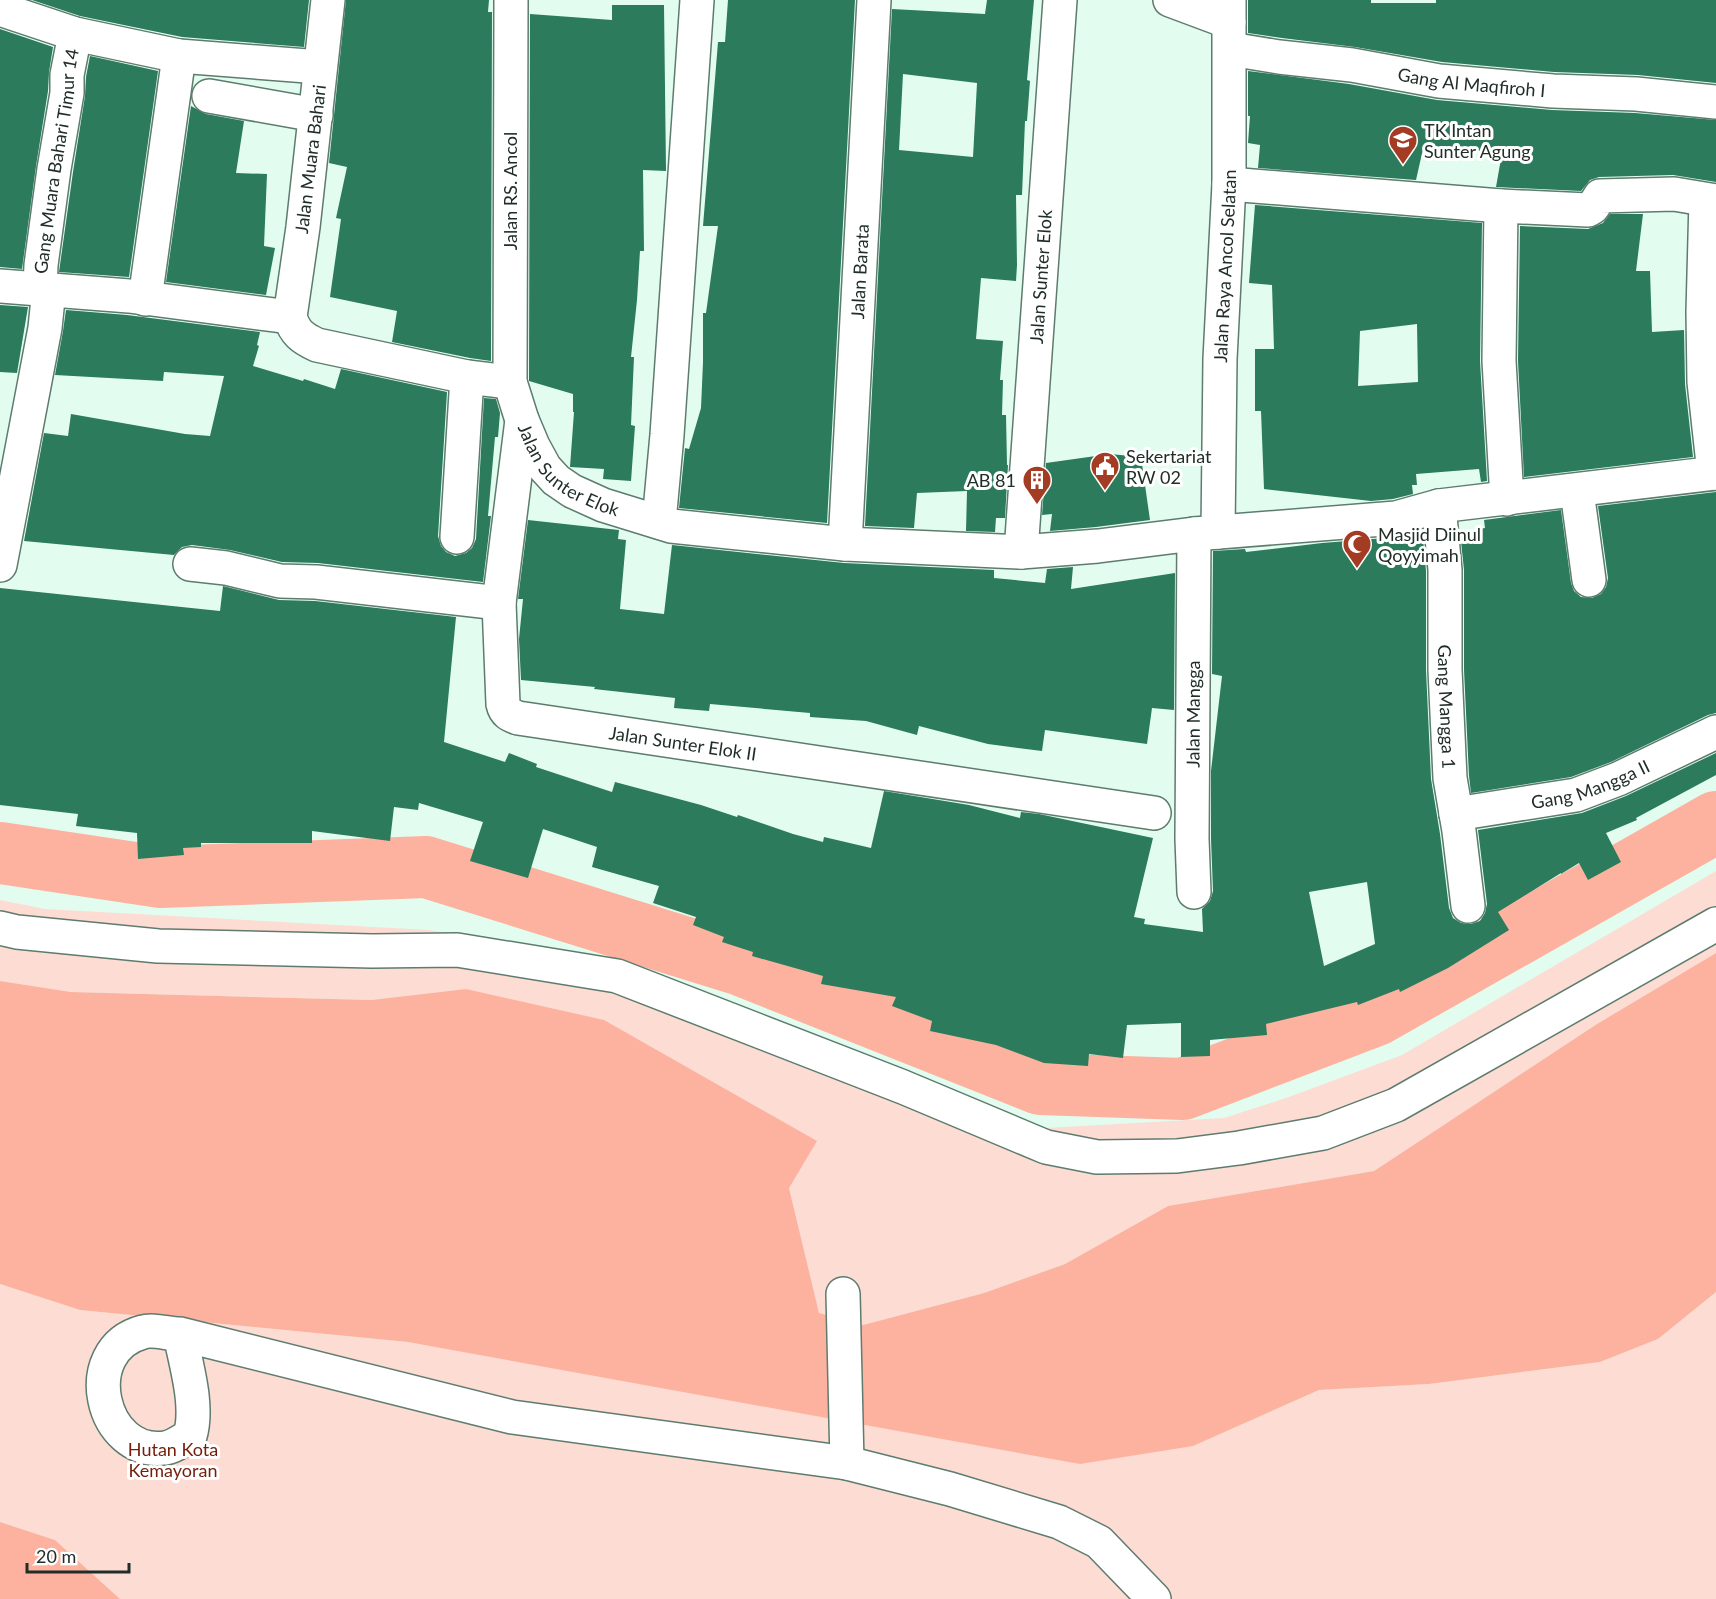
<svg xmlns="http://www.w3.org/2000/svg" width="1716" height="1599" font-family="Lato,sans-serif">
  <style>
    .green { fill: #fddcd4 }
    .water { fill: #fdb29f }
    .lines { fill: none; stroke-linecap: round; stroke-linejoin: round }
    .river { stroke: #fdb29f; stroke-width: 62 }
    .building { fill: #2b7b5c; fill-rule: evenodd }
    .minor-casing { stroke: #5d7c6d; stroke-width: 36 }
    .minor { stroke: #fff; stroke-width: 33 }
    .labels { text-anchor: middle; dominant-baseline: central; stroke-width: 6; stroke-linejoin: round; paint-order: stroke }
    .street-label { font-size: 18px; fill: #212e28; stroke: #fff }
    .poi-label { font-size: 18px; fill: #212e28; stroke: #fff; text-anchor: start }
    .park-label { font-size: 18px; fill: #741e09; stroke: #fff }
  </style>
  <rect width="100%" height="100%" fill="#e2fdf0"/>
  <!-- green -->
  <g class="green">
    <polygon points="1716,871 1716,953 1597,1024 1374,1171 1168,1206 1065,1264 984,1293 863,1325 819,1314 789,1188 466,989 371,1000 71,992 0,981 0,900 45,909 429,930 601,957 1045,1128 1224,1118 1286,1098 1402,1055"/>
    <polygon points="0,1284 80,1310 408,1342 1193,1446 1319,1390 1429,1384 1600,1362 1658,1339 1716,1292 1716,1599 120,1599 55,1540 0,1522"/>
  </g>
  <!-- water -->
  <g class="water">
    <polygon points="1716,953 1716,1292 1658,1339 1600,1362 1429,1384 1319,1390 1193,1446 1080,1464 408,1342 80,1310 0,1284 0,981 71,992 371,1000 466,989 604,1020 817,1141 789,1188 819,1313 863,1325 984,1293 1065,1264 1168,1206 1374,1171 1597,1024"/>
    <polygon points="0,1522 55,1540 120,1599 0,1599"/>
  </g>
  <g class="lines">
    <!-- river -->
    <polyline class="river" points="0,853 161,877 426,867 741,965 1040,1084 1183,1089 1376,1015 1716,822"/>
  </g>
  <!-- building -->
  <g class="building">
    <polygon points="32,0 309,0 304,47 182,37 80,16"/>
    <polygon points="346,0 489,0 488,12 492,12 491,361 470,358 392,342 397,311 330,297 341,219 336,218 347,167 329,163"/>
    <polygon points="728,0 855,0 827,523 679,508 685,448 689,449 701,408 703,362 703,313 706,313 718,226 703,226 718,42 725,42"/>
    <path d="M987 0H1034L1027 80 1030 81 1027 121H1025L1022 195H1016L1017 265 1016 281 981 278 976 339 1003 341 1000 380H1003L1002 415H1006L1007 465H1008L1005 518H996L995 532 966 531 967 491 917 493 914 528 865 526 892 9 985 14ZM903 74 977 83 973 157 899 150Z"/>
    <polygon points="1248,0 1371,0 1371,3 1436,3 1436,0 1716,0 1716,83 1638,75 1554,72 1442,62 1355,47 1282,38 1248,33"/>
    <polygon points="612,5 664,5 666,171 643,170 644,251 640,251 637,300 631,357 634,357 631,425 635,426 631,481 603,479 604,469 570,467 574,412 573,412 573,394 529,381 529,379 530,14 612,20"/>
    <polygon points="0,29 53,47 49,72 48,91 36,166 22,269 0,267"/>
    <polygon points="90,56 158,71 129,277 59,272 73,172 85,96 86,77"/>
    <polygon points="1248,71 1349,84 1437,100 1552,110 1635,113 1716,120 1716,182 1673,175 1599,177 1590,180 1581,191 1496,187 1502,153 1426,146 1425,149 1423,149 1416,180 1258,168 1260,145 1248,143 1250,116 1248,116"/>
    <polygon points="191,106 206,114 244,121 236,173 267,174 264,246 275,248 266,295 166,282"/>
    <path d="M1255 205 1482 223 1480 361 1487 481 1481 482 1479 469 1416 474 1417 485H1412L1413 494 1393 499 1371 501 1264 489 1261 411H1255V349H1274L1272 285 1249 283ZM1417 324 1418 382 1358 386 1360 331Z"/>
    <polygon points="1610,214 1643,214 1636,271 1650,271 1652,332 1684,330 1685,384 1693,457 1524,477 1518,361 1520,226 1588,229 1603,223"/>
    <polygon points="0,305 28,307 17,373 0,372"/>
    <polygon points="66,310 127,315 260,332 257,345 259,346 253,366 303,381 304,379 335,389 341,369 447,392 438,536 441,546 446,552 455,556 466,553 472,548 476,539 484,398 496,399 500,413 498,437 495,437 488,516 491,516 483,582 318,563 282,562 230,550 192,545 182,547 174,555 24,541 44,433 68,436 71,414 185,434 210,436 224,376 164,372 163,381 55,375 63,331"/>
    <polygon points="1110,454 1141,457 1150,520 1096,527 1050,531 1052,514 1042,515 1046,463"/>
    <polygon points="1716,492 1716,713 1708,715 1611,762 1571,777 1471,793 1469,776 1464,670 1464,570 1460,532 1485,528 1484,520 1561,510 1571,583 1574,591 1581,597 1592,598 1601,594 1606,587 1608,578 1598,506"/>
    <polygon points="528,520 619,530 618,539 626,540 620,609 664,614 672,545 844,563 994,570 994,578 1045,583 1047,569 1073,567 1071,589 1175,573 1174,710 1152,708 1147,744 1045,730 1042,751 988,744 919,726 917,735 866,721 810,717 810,713 710,704 709,711 674,708 675,698 594,689 595,687 521,680 519,639 523,599 518,599"/>
    <path d="M1418 531 1419 540 1423 539 1426 571V670L1431 779 1440 834 1449 908 1453 918 1461 923 1471 924 1480 921 1485 913 1487 904 1478 830 1582 813 1626 796 1716 753V775L1636 818 1637 820 1606 833 1621 862 1588 880 1579 863 1561 874V873L1498 912 1509 930 1448 968 1400 992 1399 989 1358 1005 1357 1002 1266 1024 1267 1035 1210 1040V1056L1181 1057V1023L1127 1025 1123 1058 1089 1054 1088 1066 1044 1063 996 1045 930 1031 932 1021 892 1006 896 997 821 984 823 976 752 956 753 952 722 942 724 937 693 925 696 917 653 903 659 886 592 867 597 847 543 829 528 878 470 861 483 822 419 803 418 810 394 807 390 841 312 831V843H201V847L183 848 184 855 138 859 137 833 76 826 78 814 0 805V588L220 611 223 586 279 600 315 601 456 617 444 742 505 762 509 753 537 764 536 767 612 792 615 782 701 805 737 817 738 815 793 834 823 842 824 837 871 848 884 791 969 805 1020 818 1021 812 1039 814 1153 838 1134 917 1145 919 1144 924 1203 932 1202 909 1210 901 1213 891 1211 839V771L1222 676 1212 674 1213 551 1245 549 1246 552 1322 543 1398 537ZM1367 882 1375 944 1324 966 1309 892Z"/>
  </g>
  <g class="lines">
    <!-- minor casing -->
    <g class="minor-casing">
      <g id="minor">
        <path d="M328 0 303 227 290 317C295 333 302 338 317 345L467 377 510 382"/>
        <path id="s1" d="M511 0 510 382 522 420 533 446 545 468 556 480 572 491 603 505 671 526 845 544 1021 552 1098 546 1194 534 1396 518 1439 506 1716 473"/>
        <polyline points="1170,0 1229,22"/>
        <polyline points="0,9 75,34 179,56 320,67"/>
        <path id="s2" d="M1230 49 1279 57 1352 65 1439 81 1553 91 1636 94 1716 102"/>
        <polyline points="209,96 316,115"/>
        <polyline points="1229,184 1501,206 1588,210 1593,207 1600,196 1674,194 1716,201"/>
        <polyline points="1706,200 1703,312 1704,382 1714,473"/>
        <polyline points="1501,206 1499,361 1507,499"/>
        <polyline points="0,286 129,296 290,317"/>
        <path id="s3" d="M40 288 41 265 54 169 67 93V75L75 34"/>
        <polyline points="145,299 179,56"/>
        <path id="s4" d="M522 420 499 603 503 704C505 713 510 715 518 718 730 751 942 780 1154 813"/>
        <polyline points="1577,491 1589,580"/>
        <path id="s5" d="M1439 506 1445 570V670L1450 778 1459 831 1468 906"/>
        <polyline points="659,522 667,435 697,0"/>
        <path id="s6" d="M1218 532 1220 359 1229 184V0"/>
        <polyline points="457,537 467,377"/>
        <path id="s7" d="M845 544 874 0"/>
        <path id="s8" d="M1021 552 1060 0"/>
        <polyline points="190,564 226,568 280,581 316,582 499,603"/>
        <polyline points="0,565 45,328 49,289"/>
        <path id="s9" d="M1456 814 1576 795 1618 779 1716 732"/>
        <path id="s10" d="M1194 892 1192 839 1194 534"/>
        <polyline points="0,928 17,932 158,946 372,951 457,950 617,976 903,1087 1046,1147 1097,1157 1177,1156 1239,1148 1323,1133 1396,1105 1716,924"/>
        <polyline points="843,1294 847,1463"/>
        <path d="M180 1334C186 1365 199 1406 190 1436 182 1440 174 1447 165 1448 101 1457 76 1350 143 1332 153 1329 169 1334 180 1334L512 1417 847 1463 950 1489 1059 1522 1099 1542 1154 1599"/>
      </g>
    </g>
    <!-- minor -->
    <use href="#minor" class="minor"/>
  </g>
  <!-- icons -->
  <defs>
    <g id="school-pin" transform="scale(1.5)"><path d="M0 17L-7.5 6A9.5 9.5 0 1 1 7.5 6Z" fill="#a43b23" stroke="#fff"/><path d="M0-5L7-2L0 1L-7-2ZM-4 1L0 2.5L4 1V4Q0 6-4 4Z" fill="#fff"/></g>
    <g id="civic-pin" transform="scale(1.5)"><path d="M0 17L-7.5 6A9.5 9.5 0 1 1 7.5 6Z" fill="#a43b23" stroke="#fff"/><path d="M-.6-6.5H3V-4.5H.6V-3L4-1V1h2V6H-6V1h2V-1L-.6-3ZM-1.2 2.5V6h2.4V2.5Z" fill="#fff"/></g>
    <g id="building-pin" transform="scale(1.5)"><path d="M0 17L-7.5 6A9.5 9.5 0 1 1 7.5 6Z" fill="#a43b23" stroke="#fff"/><path d="M-4-6H4V6H1V3H-1V6H-4ZM-2.5-4.3h1.7v1.8h-1.7ZM.8-4.3h1.7v1.8H.8ZM-2.5-1h1.7V.8h-1.7ZM.8-1h1.7V.8H.8Z" fill="#fff"/></g>
    <g id="mosque-pin" transform="scale(1.5)"><path d="M0 17L-7.5 6A9.5 9.5 0 1 1 7.5 6Z" fill="#a43b23" stroke="#fff"/><path d="M3.5-4.9A6 6 0 1 0 3.5 4.9A5 5 0 1 1 3.5-4.9Z" fill="#fff"/></g>
  </defs>
  <g fill-rule="evenodd">
    <use href="#school-pin" x="1403" y="140"/>
    <use href="#civic-pin" x="1105" y="466"/>
    <use href="#building-pin" x="1037" y="480"/>
    <use href="#mosque-pin" x="1357" y="544"/>
  </g>
  <g class="labels">
    <!-- street labels -->
    <g class="street-label">
      <text stroke="none"><textPath href="#s2" startOffset="244">Gang Al Maqfiroh I</textPath></text>
      <text transform="translate(310 159) rotate(-83)">Jalan Muara Bahari</text>
      <text stroke="none"><textPath href="#s3" startOffset="128">Gang Muara Bahari Timur 14</textPath></text>
      <text transform="translate(510 191) rotate(-90)">Jalan RS. Ancol</text>
      <text stroke="none"><textPath href="#s6" startOffset="266">Jalan Raya Ancol Selatan</textPath></text>
      <text stroke="none"><textPath href="#s7" startOffset="273">Jalan Barata</textPath></text>
      <text stroke="none"><textPath href="#s8" startOffset="276">Jalan Sunter Elok</textPath></text>
      <text stroke="none"><textPath href="#s1" startOffset="494">Jalan Sunter Elok</textPath></text>
      <text stroke="none"><textPath href="#s5" startOffset="201">Gang Mangga 1</textPath></text>
      <text stroke="none"><textPath href="#s10" startOffset="178">Jalan Mangga</textPath></text>
      <text stroke="none"><textPath href="#s4" startOffset="474">Jalan Sunter Elok II</textPath></text>
      <text stroke="none"><textPath href="#s9" startOffset="138">Gang Mangga II</textPath></text>
    </g>
    <!-- poi labels -->
    <g class="poi-label">
      <text x="1424" y="130">TK Intan<tspan x="1424" dy="21">Sunter Agung</tspan></text>
      <text x="1126" y="456">Sekertariat<tspan x="1126" dy="21">RW 02</tspan></text>
      <text x="1016" y="480" text-anchor="end">AB 81</text>
      <text x="1378" y="534">Masjid Diinul<tspan x="1378" dy="21">Qoyyimah</tspan></text>
    </g>
    <!-- park labels -->
    <g class="park-label">
      <text x="173" y="1449">Hutan Kota<tspan x="173" dy="21">Kemayoran</tspan></text>
    </g>
  </g>
  <!-- scale -->
  <path d="M27 1563v9h102v-9" fill="none" stroke="#212e28" stroke-width="3"/>
  <text x="36" y="1563" font-size="18" fill="#212e28" stroke="#ffffff" stroke-width="4.5" paint-order="stroke">20 m</text>
</svg>
